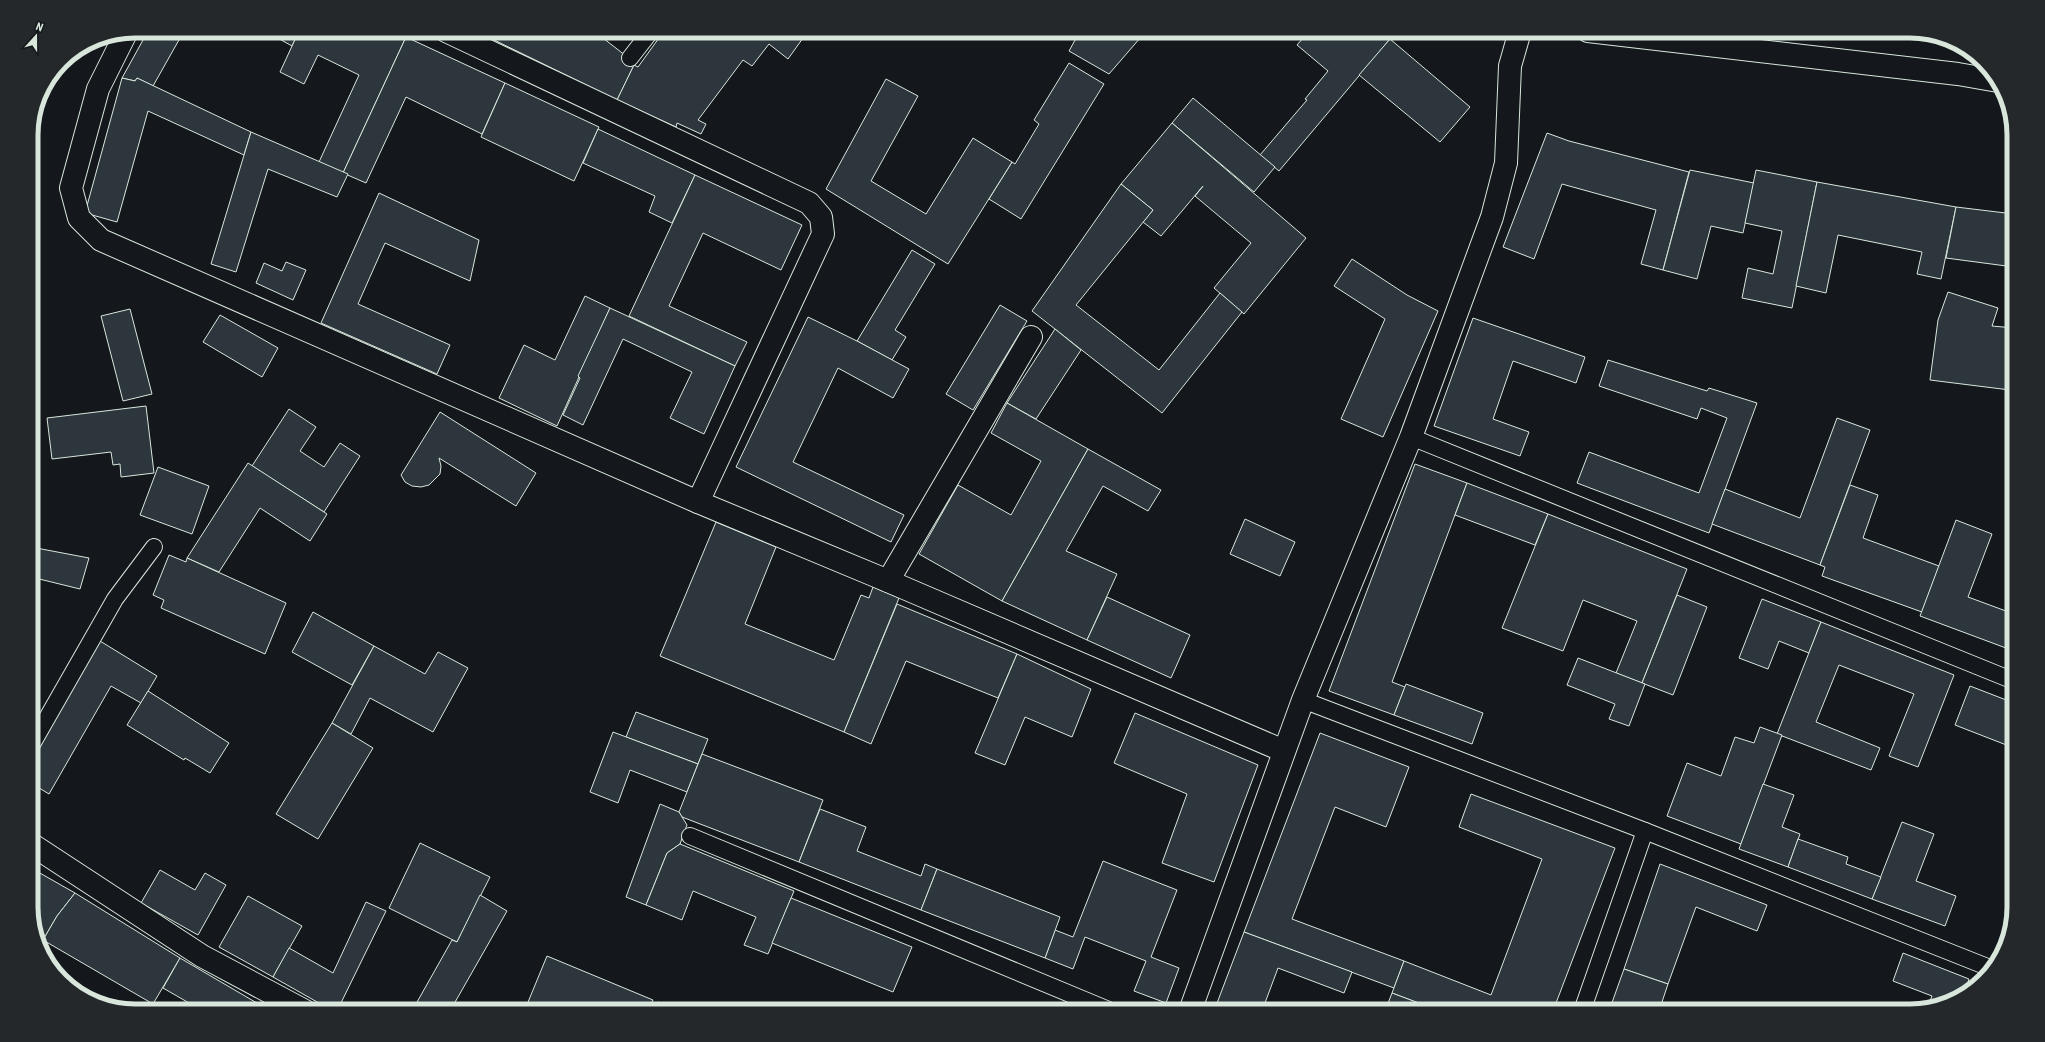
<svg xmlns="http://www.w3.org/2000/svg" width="2045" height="1042" font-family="'Roboto Condensed',sans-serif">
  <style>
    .building { fill: #2c363c; stroke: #d8e6dc }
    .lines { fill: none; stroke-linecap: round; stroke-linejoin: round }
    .service-casing { stroke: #d8e6dc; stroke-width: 18 }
    .minor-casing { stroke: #d8e6dc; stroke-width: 24 }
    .service { stroke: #14181c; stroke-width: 16 }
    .minor { stroke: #14181c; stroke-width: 22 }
    .rim { fill: none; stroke: #d8e6dc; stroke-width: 5 }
  </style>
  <rect width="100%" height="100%" fill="#14181c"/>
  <!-- building -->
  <g class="building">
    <polygon points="148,31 184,31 153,86 137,78 135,81 122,78"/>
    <polygon points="265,31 299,31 292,46"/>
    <polygon points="299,31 394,31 406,37 343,173 319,162 359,75 318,55 304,84 280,72"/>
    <polygon points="475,31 492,31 488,37"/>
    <polygon points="492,31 594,31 635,63 617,100 488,37"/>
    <polygon points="664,31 808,31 788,59 769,44 752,66 743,60 698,120 706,124 701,134 677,123 676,127 617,100 634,65 638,67"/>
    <polygon points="1080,31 1139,31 1141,37 1109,74 1069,51"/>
    <polygon points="1309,31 1381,31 1390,39 1279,171 1260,155 1307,100 1305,99 1328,71 1297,45"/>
    <polygon points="406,37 505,83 482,134 406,97 366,183 343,173"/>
    <polygon points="1390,39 1470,107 1440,142 1359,75"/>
    <polygon points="1069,63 1104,84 1021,219 989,199 1012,162 1015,164 1039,124 1034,120"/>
    <polygon points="122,78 135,81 137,78 251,132 244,155 148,111 117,222 85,213"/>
    <polygon points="886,79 918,96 871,181 926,214 973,138 1012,162 948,264 826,189"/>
    <polygon points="505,83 599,127 574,181 481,137"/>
    <polygon points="1193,98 1275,167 1254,192 1172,123"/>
    <polygon points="1172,123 1306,238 1244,314 1214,288 1251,243 1195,196 1203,186 1161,236 1143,222 1153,210 1121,184"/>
    <polygon points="598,129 695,175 672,223 649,212 655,196 583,163"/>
    <polygon points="251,132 348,174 337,197 268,169 236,272 211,264"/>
    <polygon points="1547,133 1569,141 1689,172 1663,270 1641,264 1656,210 1562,184 1534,259 1503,247"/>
    <polygon points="1690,170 1754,183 1743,233 1711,226 1697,279 1663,270"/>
    <polygon points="1756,170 1817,182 1792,308 1742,298 1748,268 1773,274 1782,231 1745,223"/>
    <polygon points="695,175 802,225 781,270 703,233 669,306 747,342 735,366 629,316"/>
    <polygon points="1817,182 1956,207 1941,279 1917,274 1922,252 1838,235 1826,293 1796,286"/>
    <polygon points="1121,184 1153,210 1076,305 1159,370 1220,293 1242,312 1162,413 1032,311"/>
    <polygon points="379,193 479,240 470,281 385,243 358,304 450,345 437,374 321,323"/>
    <polygon points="1956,207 2014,214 2014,267 1946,258"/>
    <polygon points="912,250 935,264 895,330 906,337 892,360 857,341"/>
    <polygon points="1352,259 1407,295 1438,311 1383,437 1341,419 1385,319 1334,286"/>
    <polygon points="286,262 306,270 293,300 256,283 264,263 282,271"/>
    <polygon points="1948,292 1998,308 1992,326 2014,328 2014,361 2010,390 1930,380 1938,320"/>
    <polygon points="585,296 610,308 557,426 499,398 524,345 555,360"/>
    <polygon points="1000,305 1027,321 973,410 946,394"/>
    <polygon points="610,308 735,366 704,434 670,418 692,372 623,339 583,425 563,415 580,378 578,376"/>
    <polygon points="130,309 152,394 123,401 101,316"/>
    <polygon points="220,315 278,348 262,377 203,342"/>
    <polygon points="808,317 857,341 909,369 893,398 838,368 793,462 904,515 891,542 736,467"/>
    <polygon points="1473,318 1585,357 1576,383 1513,361 1493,419 1529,432 1520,456 1434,426"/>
    <polygon points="1055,329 1081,350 1036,419 1007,403"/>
    <polygon points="1608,360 1707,391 1709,388 1757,403 1709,533 1577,483 1589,452 1699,493 1727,418 1701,408 1697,419 1599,386"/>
    <polygon points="1007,403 1088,449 1002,601 919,554 958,485 1011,515 1041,461 991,433"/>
    <polygon points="146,406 154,473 121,477 120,464 113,465 111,452 52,459 47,418"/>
    <polygon points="289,409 316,427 300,451 324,467 340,443 360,456 324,512 252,466"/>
    <polygon points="440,412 536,473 516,506 439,458 441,466 440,474 429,485 421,487 412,486 405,482 401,475"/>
    <polygon points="1837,418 1870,430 1820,565 1712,524 1725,489 1800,518"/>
    <polygon points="1088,449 1161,490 1148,511 1103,486 1066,551 1117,574 1087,640 1002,601"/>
    <polygon points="248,463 327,514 310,541 260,508 219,572 187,558"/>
    <polygon points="1415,464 1467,483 1392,682 1405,687 1394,715 1329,691"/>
    <polygon points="158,467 209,486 192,534 140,515"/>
    <polygon points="1467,483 1548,514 1535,545 1455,515"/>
    <polygon points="1850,485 1878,495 1863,538 1939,566 1922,612 1822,576 1825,567 1820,565"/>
    <polygon points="1548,514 1687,569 1642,683 1616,673 1637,621 1583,600 1563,651 1502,628"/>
    <polygon points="1245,519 1295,542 1280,576 1230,554"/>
    <polygon points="1956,520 1992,534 1968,597 2014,614 2014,651 1920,616"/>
    <polygon points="716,522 776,547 745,624 834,660 861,595 869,598 873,587 899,598 844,732 660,656"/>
    <polygon points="31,547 89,558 80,589 31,577"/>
    <polygon points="169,555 186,562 187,558 286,603 265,654 161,608 164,600 153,595"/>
    <polygon points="1677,595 1707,607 1673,695 1642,683"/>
    <polygon points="1107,597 1190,635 1171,678 1087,640"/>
    <polygon points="1762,599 1821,622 1809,653 1779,641 1768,669 1739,658"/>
    <polygon points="897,604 1017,654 998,698 906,661 871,744 844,732"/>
    <polygon points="313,612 374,646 352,685 292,652"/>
    <polygon points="1821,622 1954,675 1918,767 1889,756 1914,694 1839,665 1816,722 1880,748 1871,770 1777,734"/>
    <polygon points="100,641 157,676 141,703 111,686 49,794 31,783 31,761"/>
    <polygon points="374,646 425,674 438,652 468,668 433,732 370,698 351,734 332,723"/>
    <polygon points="1017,654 1091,689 1072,737 1025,717 1005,765 975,753"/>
    <polygon points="1578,658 1645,684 1629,726 1609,719 1615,704 1567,685"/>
    <polygon points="1406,684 1483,713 1472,744 1394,715"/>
    <polygon points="1970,686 2014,703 2014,733 2009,746 1955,725"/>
    <polygon points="148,691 229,743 210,773 185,758 184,760 127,725"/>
    <polygon points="636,712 708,739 698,764 626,737"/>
    <polygon points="1135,713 1258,765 1214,882 1162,863 1187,794 1114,763"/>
    <polygon points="332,723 373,748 318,839 276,814"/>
    <polygon points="1760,727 1782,735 1741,844 1667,816 1687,763 1721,776 1735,737 1754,743"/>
    <polygon points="613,732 698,764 687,792 630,770 618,803 590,792"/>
    <polygon points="1320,733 1409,767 1386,827 1335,807 1292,919 1404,961 1394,988 1244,932"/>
    <polygon points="702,754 823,800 799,862 682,817 679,812"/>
    <polygon points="1763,784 1794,795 1782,827 1800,834 1788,867 1739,849"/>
    <polygon points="1471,794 1615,848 1553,1011 1440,1011 1392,993 1404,961 1491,995 1542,859 1459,827"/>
    <polygon points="660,804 679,812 687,825 680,844 667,853 646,905 626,897"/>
    <polygon points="820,809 866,827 857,851 921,876 925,864 937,869 921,910 799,862"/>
    <polygon points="1902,822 1934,834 1916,881 1956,896 1945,926 1872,899"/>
    <polygon points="1798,839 1848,857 1846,864 1881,877 1872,899 1788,867"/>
    <polygon points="420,843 490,877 457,942 389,908"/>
    <polygon points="680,844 794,891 768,954 744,945 756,917 693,891 682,920 646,905 667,853"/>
    <polygon points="1103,861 1177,890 1151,957 1179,968 1166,1003 1134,991 1146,961 1085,937 1073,969 1045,958 1055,930 1073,937"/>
    <polygon points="1660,864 1767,905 1757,931 1696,907 1668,984 1624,969"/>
    <polygon points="31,868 75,893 57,916 43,940 39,938 32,915 35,909 31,907"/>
    <polygon points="937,869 1060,917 1045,958 921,910"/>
    <polygon points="160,870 195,890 205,873 226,885 198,935 141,903"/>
    <polygon points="75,893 180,958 153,1004 43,940 57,916"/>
    <polygon points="480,895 507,911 450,1011 412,1011 452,940 457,942"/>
    <polygon points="248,896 302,926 273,977 219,947"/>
    <polygon points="791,898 912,947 893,992 772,943"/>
    <polygon points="366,902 386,911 337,1011 333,1011 273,977 289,948 333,973"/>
    <polygon points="1244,932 1352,972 1344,993 1278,968 1262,1011 1214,1011"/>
    <polygon points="1903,953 1969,979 1963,997 1928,1006 1932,996 1893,981"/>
    <polygon points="547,956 653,1000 648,1011 535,1011 526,1007"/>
    <polygon points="180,958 262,1006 259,1011 203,1011 163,988"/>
    <polygon points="1624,969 1668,984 1659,1011 1609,1011"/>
    <polygon points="1392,993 1440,1011 1385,1011"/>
    <polygon points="658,1002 683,1011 654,1011"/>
  </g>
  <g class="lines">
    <!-- service casing -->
    <g class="service-casing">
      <g id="service">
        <polyline points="630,58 651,31"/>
        <polyline points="1411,437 2014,681"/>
        <polyline points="1303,700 1645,831 1990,968"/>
        <polyline points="31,746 115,599 154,547"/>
        <polyline points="690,836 1111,1011"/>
        <polyline points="1582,1011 1645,831"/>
      </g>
    </g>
    <!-- minor casing -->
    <g class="minor-casing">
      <g id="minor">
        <polyline points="446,31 809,203 821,217 823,234 698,502"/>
        <polyline points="1588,31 1958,74 1998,81"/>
        <polyline points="126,33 98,89 71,188 79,218 101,240 698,502 888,581 1284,751"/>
        <polyline points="888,581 1031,337"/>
        <polyline points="31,844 202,956 305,1011"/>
        <polyline points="1190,1011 1303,700 1411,437 1492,217 1506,163 1510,66 1520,31"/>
      </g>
    </g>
    <!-- service -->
    <use href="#service" class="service"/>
    <!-- minor -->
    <use href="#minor" class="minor"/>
  </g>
  <!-- crop -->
  <path d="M0 0H2045V1042H0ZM135 38H1910A97 97 0 0 1 2007 135V907A97 97 0 0 1 1910 1004H135A97 97 0 0 1 38 907V135A97 97 0 0 1 135 38Z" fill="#24282b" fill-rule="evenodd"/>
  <path class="rim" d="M135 38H1910A97 97 0 0 1 2007 135V907A97 97 0 0 1 1910 1004H135A97 97 0 0 1 38 907V135A97 97 0 0 1 135 38Z"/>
  <!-- north arrow -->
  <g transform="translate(36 36) rotate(21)" stroke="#14181c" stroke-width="3" paint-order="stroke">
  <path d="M0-3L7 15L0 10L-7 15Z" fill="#d8e6dc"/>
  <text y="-6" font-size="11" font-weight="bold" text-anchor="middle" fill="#d8e6dc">N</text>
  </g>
</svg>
